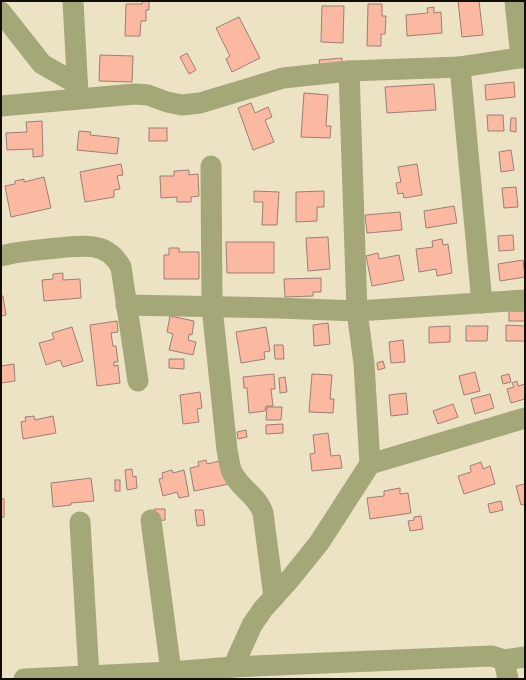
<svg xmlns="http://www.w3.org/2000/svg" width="526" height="680" font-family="'Sofia Sans Condensed',sans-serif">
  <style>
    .building { fill: #fbb9a2; stroke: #9d7f75 }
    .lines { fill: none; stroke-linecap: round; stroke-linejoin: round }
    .minor { stroke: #a4a778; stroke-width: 21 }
  </style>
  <rect width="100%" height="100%" fill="#ece2c4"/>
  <!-- building -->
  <g class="building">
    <polygon points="143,1 149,1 149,10 146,10 146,21 141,21 140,36 125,36 126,4 142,4"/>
    <polygon points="458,1 479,1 483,35 462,37"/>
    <polygon points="368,4 382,4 382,16 386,16 385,34 381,34 381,46 367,46"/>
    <polygon points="322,6 344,6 343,43 321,42"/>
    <polygon points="434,7 434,13 441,12 442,33 407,36 406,15 428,13 427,8"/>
    <polygon points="239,17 260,58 232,72 226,59 230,56 216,28"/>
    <polygon points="187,53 196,70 189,74 180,57"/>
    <polygon points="100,55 133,56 132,82 99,81"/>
    <polygon points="342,58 342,63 320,65 319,60"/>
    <polygon points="514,82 515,97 486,100 485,85"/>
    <polygon points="434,84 436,110 387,113 385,87"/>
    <polygon points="304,93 328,95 326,126 331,126 330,138 301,137"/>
    <polygon points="251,103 255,113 268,107 272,117 265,120 274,142 253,150 238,108"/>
    <polygon points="487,115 503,115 504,131 488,131"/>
    <polygon points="511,118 516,118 516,132 510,131"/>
    <polygon points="42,121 43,156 33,157 33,149 7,150 6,133 27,132 26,122"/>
    <rect x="149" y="128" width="18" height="13"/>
    <polygon points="79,131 91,132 90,135 119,138 117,154 77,150"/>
    <polygon points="511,150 514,170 501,172 499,152"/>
    <polygon points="121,164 123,175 117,176 120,189 114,190 114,197 85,202 80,172"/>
    <polygon points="417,164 422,195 404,198 403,193 398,194 396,183 401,182 398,167"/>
    <polygon points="189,170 189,175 198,174 199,196 191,197 191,202 177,202 177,197 161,198 160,176 174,176 174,171"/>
    <polygon points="44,177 51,208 11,217 5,186 15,184 15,181 24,179 24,182"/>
    <polygon points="516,187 518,207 504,208 502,188"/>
    <polygon points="254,191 279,192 277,225 262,225 263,202 254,202"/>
    <polygon points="324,191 324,207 317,207 317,221 296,222 296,192"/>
    <polygon points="454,206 457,223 426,228 424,211"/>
    <polygon points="400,212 402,230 367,233 365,215"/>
    <polygon points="513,235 514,250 499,251 498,236"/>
    <polygon points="328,237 330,269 308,271 306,238"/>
    <polygon points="442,239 443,245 448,244 452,273 437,276 436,269 419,272 416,249 433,247 432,241"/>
    <polygon points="226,242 274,242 274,273 227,273"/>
    <polygon points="169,248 179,248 179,252 199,252 199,279 164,279 164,255 169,255"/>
    <polygon points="378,253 379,259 399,255 404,280 372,286 366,256"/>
    <polygon points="523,260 525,277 500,281 498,264"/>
    <polygon points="63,273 63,280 80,279 81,298 44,301 42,280 53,279 53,274"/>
    <polygon points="321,278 321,292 313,292 313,296 285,297 284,279"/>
    <polygon points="1,296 3,296 6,315 1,316"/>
    <rect x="509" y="311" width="16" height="10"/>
    <polygon points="170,316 194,321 192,335 189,334 188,340 196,342 193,355 169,350 173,334 167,332"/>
    <polygon points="117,321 118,332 111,333 113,346 116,346 118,362 114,362 114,366 118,365 120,383 97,386 90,325"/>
    <polygon points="328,323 330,344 314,346 313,325"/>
    <polygon points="506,325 525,326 525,341 506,341"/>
    <polygon points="450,326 450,342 429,343 429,327"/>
    <polygon points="466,326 488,326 487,341 466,341"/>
    <polygon points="72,327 83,361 63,367 60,360 46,365 39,343 54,339 52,333"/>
    <polygon points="266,327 270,351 264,352 265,359 241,363 236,332"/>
    <polygon points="403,340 405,362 391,363 389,342"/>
    <polygon points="274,345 283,345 284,359 275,359"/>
    <polygon points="169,359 184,359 184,369 169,368"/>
    <polygon points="383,361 385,368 378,370 377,363"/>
    <polygon points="14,364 15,381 1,383 1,366"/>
    <polygon points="475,372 480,391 464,395 459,376"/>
    <polygon points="274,374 275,389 271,389 273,406 266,406 265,411 249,413 247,388 244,388 243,377"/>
    <polygon points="312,374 332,375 330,399 334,399 333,413 309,412"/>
    <polygon points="509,374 511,382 503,384 501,376"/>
    <polygon points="285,377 287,392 280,393 279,378"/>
    <polygon points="517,381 518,386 525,384 525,399 511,403 507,389 514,387 512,383"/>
    <polygon points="200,392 202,408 197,409 199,422 183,424 180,395"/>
    <polygon points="406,393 408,414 391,416 389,395"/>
    <polygon points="490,394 494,408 475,414 471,399"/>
    <polygon points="453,404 458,417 438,424 433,411"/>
    <polygon points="267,407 282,407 281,420 266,420"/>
    <polygon points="34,416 35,420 53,416 56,433 23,439 21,422 26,421 25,417"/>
    <polygon points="283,424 283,433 266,434 266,425"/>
    <polygon points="246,430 247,437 238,439 237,432"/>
    <polygon points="328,433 331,456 340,455 342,468 312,471 310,454 315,453 313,435"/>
    <polygon points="206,460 207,464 224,460 229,484 194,491 190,468 199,466 198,462"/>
    <polygon points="481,462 483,469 490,466 495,484 464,494 458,476 471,472 470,466"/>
    <polygon points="132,469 133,477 136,476 137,488 127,490 125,470"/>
    <polygon points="172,470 173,473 184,470 189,496 179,498 177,492 163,496 159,479 163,478 162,473"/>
    <polygon points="91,478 94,501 71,503 71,505 53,507 51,483"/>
    <rect x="115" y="480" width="5" height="11"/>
    <polygon points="525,484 525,504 521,505 516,486"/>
    <polygon points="400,488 400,494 408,493 411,513 370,519 367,498 384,496 384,491"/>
    <rect x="1" y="499" width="3" height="18"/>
    <polygon points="501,501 503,510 490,513 488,504"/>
    <polygon points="154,509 165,509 165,520 155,521"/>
    <polygon points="195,510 203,510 205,525 197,526"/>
    <polygon points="421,516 423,529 410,531 408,521 414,520 414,517"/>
  </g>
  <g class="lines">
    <!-- minor -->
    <g class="minor">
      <polyline points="73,1 78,94"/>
      <polyline points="515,1 521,58"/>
      <polyline points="1,12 42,64 77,84"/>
      <polyline points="1,106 135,94 148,95 167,102 182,105 200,103 283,78 349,71 460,67"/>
      <path d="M211 166 212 307 227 450C229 457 229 466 232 472 240 489 258 496 263 513L274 597"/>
      <path d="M1 256C19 251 38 250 57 248 69 247 82 245 94 247 107 249 115 256 121 267L138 381"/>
      <polyline points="525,300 357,311 364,364 370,464 525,418"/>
      <polyline points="482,303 460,67 525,57"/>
      <polyline points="126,305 279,308 357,311 349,71"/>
      <polyline points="151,520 172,679"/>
      <polyline points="80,522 89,676"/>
      <polyline points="504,660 525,657"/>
      <polyline points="233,667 252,625 263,609 290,579 319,543 370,464"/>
      <polyline points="24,679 171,672 233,667 492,656 504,660 508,679"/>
    </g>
  </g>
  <!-- border -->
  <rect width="526" height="680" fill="none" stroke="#110e05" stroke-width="4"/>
</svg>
